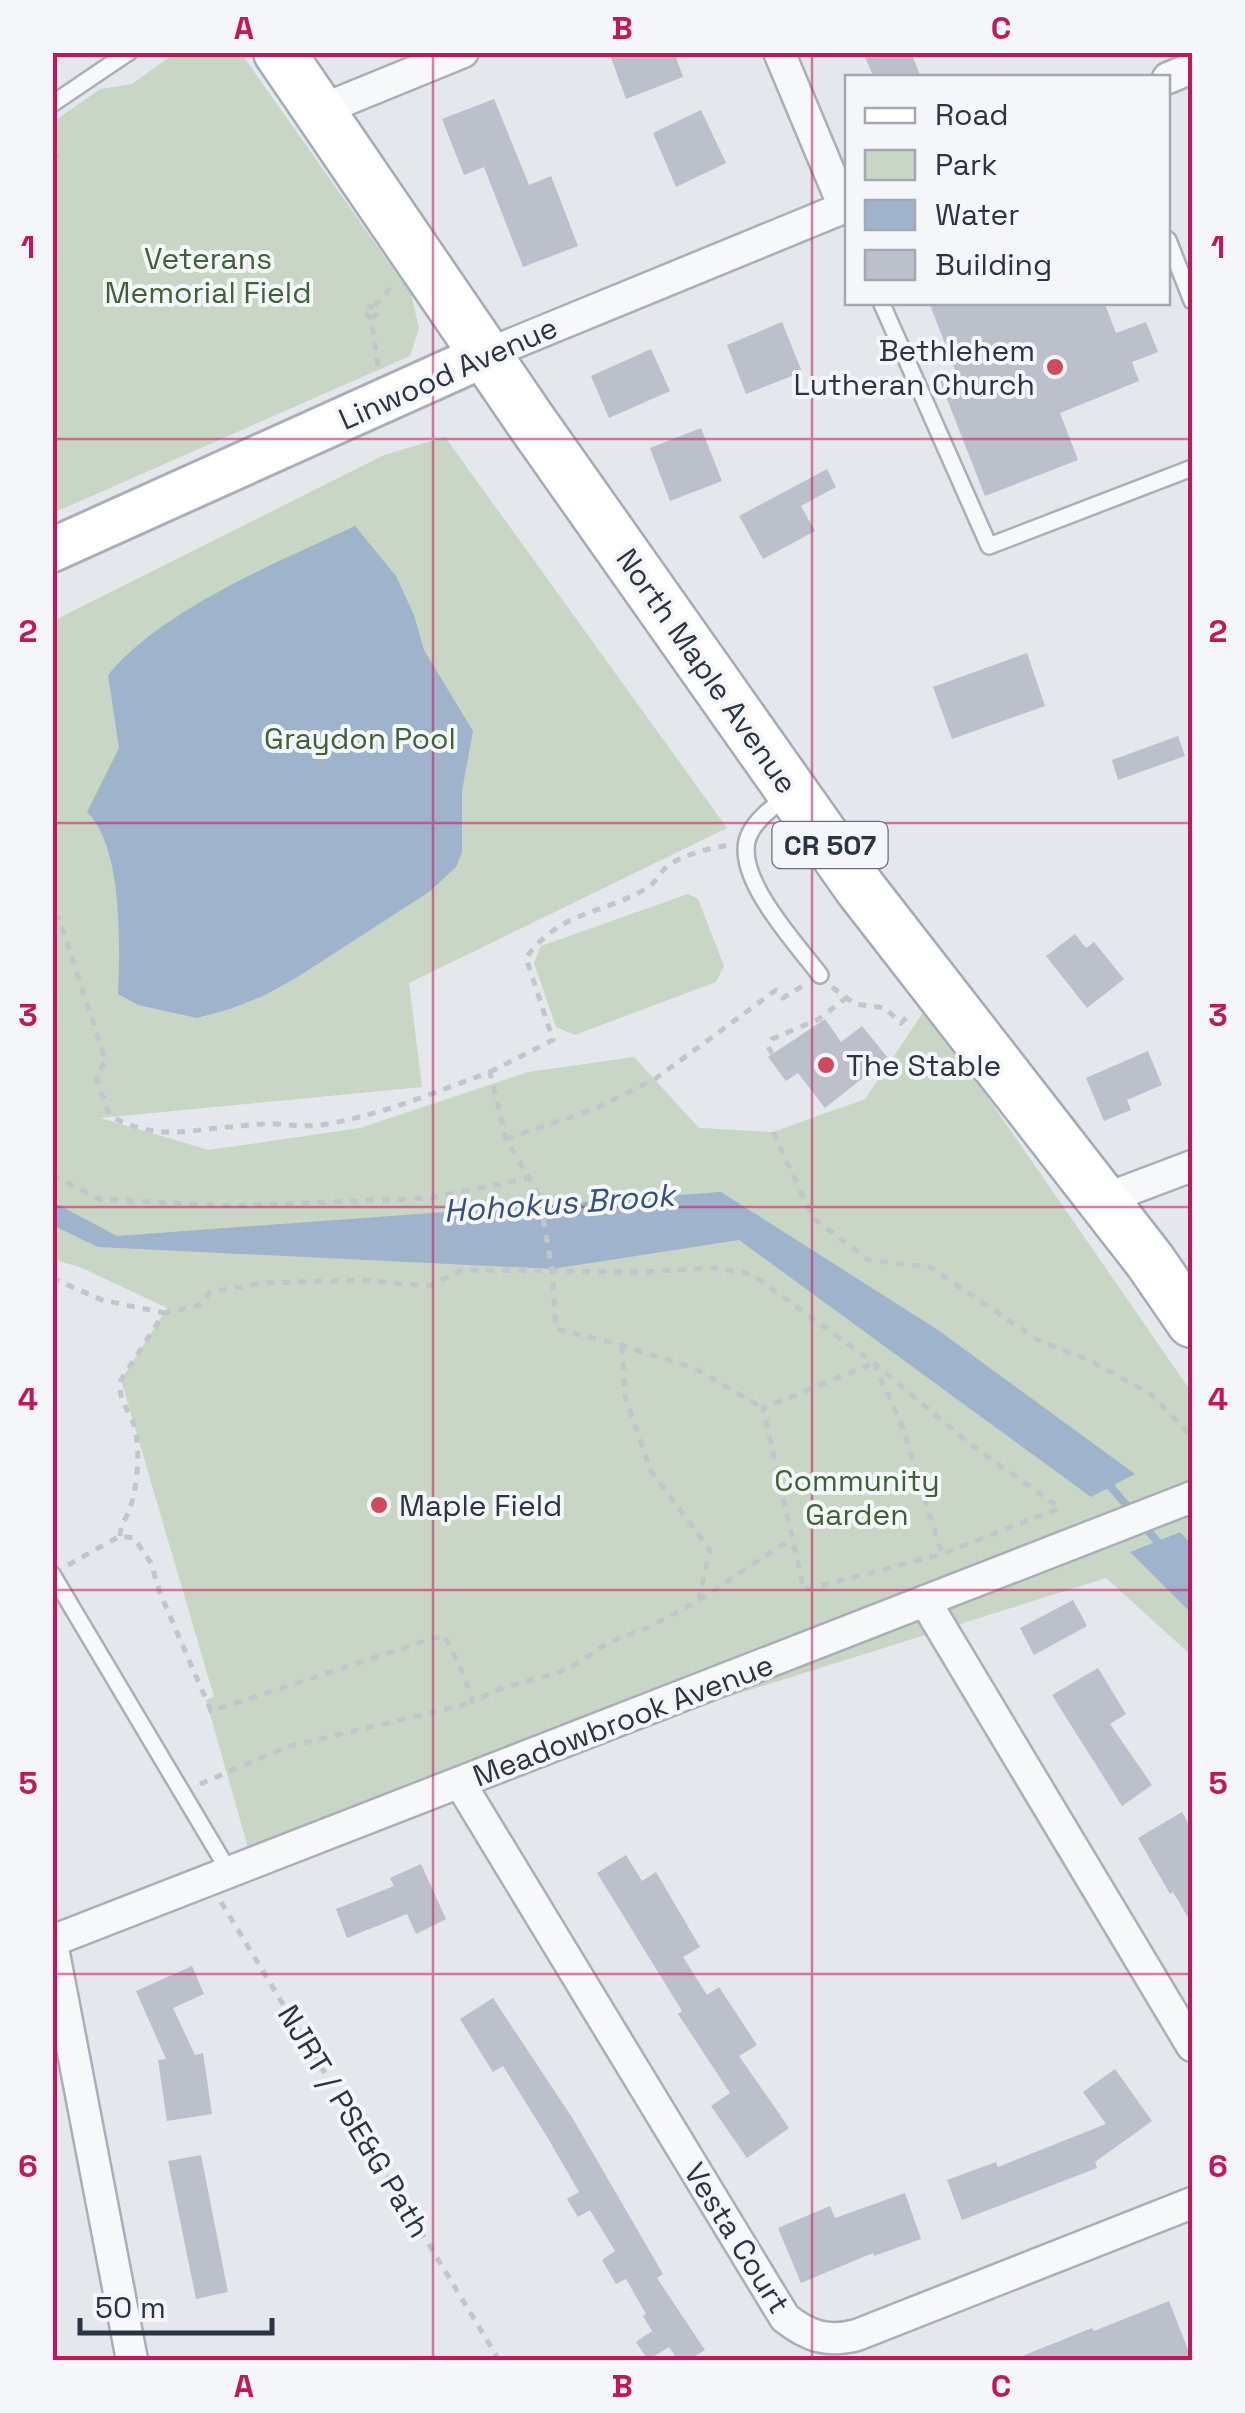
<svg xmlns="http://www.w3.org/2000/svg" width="1245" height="2413" font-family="'Space Grotesk',sans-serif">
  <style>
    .green { fill: #c9d6c5 }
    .water { fill: #9fb4cc }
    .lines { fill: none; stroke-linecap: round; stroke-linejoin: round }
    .stream { stroke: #9fb4cc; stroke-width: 8 }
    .building { fill: #bbc0ca }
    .lane-casing { stroke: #a9aeb7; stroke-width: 20 }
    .street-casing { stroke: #a9aeb7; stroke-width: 35 }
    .secondary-casing { stroke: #a9aeb7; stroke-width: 48 }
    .primary-casing { stroke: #a3abb8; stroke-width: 55 }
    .path { stroke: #c2c5cb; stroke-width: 5; stroke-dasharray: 8 8; stroke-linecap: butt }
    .lane { stroke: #f7f8fa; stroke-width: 15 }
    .street { stroke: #f7f8fa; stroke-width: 30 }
    .secondary { stroke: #fff; stroke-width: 42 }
    .primary { stroke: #fff; stroke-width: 50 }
    .grid { fill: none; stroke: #c2185b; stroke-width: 2.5; stroke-opacity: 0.55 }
    .poi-dot { fill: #d1495b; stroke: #f4f6f9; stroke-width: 4 }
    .labels { text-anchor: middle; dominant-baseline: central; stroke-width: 8; stroke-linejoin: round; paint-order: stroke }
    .shield { fill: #f4f6f9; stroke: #676e7b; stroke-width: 2.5 }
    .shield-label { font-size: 28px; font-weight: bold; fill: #2b3445 }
    .park-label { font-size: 30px; fill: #3f6138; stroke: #f4f6f9 }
    .poi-label { font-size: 30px; fill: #2b3445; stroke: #f4f6f9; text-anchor: start }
    .street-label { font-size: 30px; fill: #2b3445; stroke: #f4f6f9 }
    .water-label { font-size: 32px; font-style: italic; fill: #34527a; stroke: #f4f6f9 }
    .neatline { fill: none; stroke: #c2185b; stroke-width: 4 }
    .grid-label { font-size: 32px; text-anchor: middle; font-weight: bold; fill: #c2185b }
  </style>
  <rect width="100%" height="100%" fill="#e4e7ec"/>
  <!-- green -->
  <g class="green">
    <polygon points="175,53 241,53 411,294 419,328 410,356 53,513 53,122 100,89 132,84"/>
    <polygon points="445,437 727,828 409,983 422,1087 100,1118 209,1150 360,1128 528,1072 634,1057 699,1128 773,1132 865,1099 926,1008 1192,1393 1192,1545 1180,1532 1131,1552 1192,1614 1192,1656 1106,1578 248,1848 206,1700 214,1697 121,1380 167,1308 82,1268 53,1259 53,621 384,455"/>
    <polygon points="688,894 698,899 724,966 716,982 575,1035 556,1027 534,963 541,946"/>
  </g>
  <!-- water -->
  <g class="water">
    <path d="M355 526 396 576 414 615 424 650 473 731 462 791V852L456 867 429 892 296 978 263 996 230 1009 197 1018 138 1005 118 994C120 945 123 847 87 812L119 748 108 675C162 609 278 562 355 526Z"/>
    <polygon points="721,1192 938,1330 1135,1474 1091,1497 739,1240 552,1269 98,1247 52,1225 53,1202 117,1236"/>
    <polygon points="1180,1532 1192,1545 1192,1614 1130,1552"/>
  </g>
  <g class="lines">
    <!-- stream -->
    <g class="stream">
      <polyline points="1104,1479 1134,1514"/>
      <polyline points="1143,1525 1163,1548"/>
    </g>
  </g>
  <!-- building -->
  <g class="building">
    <polygon points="609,52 674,52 683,77 626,99"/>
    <polygon points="863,52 911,52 921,78 874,78"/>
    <polygon points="494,99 529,185 551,176 578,246 523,267 484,167 464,175 442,119"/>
    <polygon points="701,110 726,163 676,187 653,133"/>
    <polygon points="929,302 1104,302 1116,333 1146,322 1158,352 1132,362 1139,381 1060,413 1078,460 985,496 938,376 955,370"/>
    <polygon points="782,322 802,372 746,394 727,345"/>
    <polygon points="651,349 670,391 609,418 591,376"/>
    <polygon points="701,428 722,481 670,501 650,448"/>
    <polygon points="827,469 836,487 801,506 815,531 763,559 739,516"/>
    <polygon points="1027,653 1045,706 952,739 933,687"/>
    <polygon points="1178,736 1185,756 1118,780 1112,760"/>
    <polygon points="1075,934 1086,948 1094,942 1124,979 1087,1008 1046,956"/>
    <polygon points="825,1019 841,1042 862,1026 888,1058 825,1108 798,1073 786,1081 768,1057"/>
    <polygon points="1148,1051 1162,1085 1127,1100 1131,1110 1104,1121 1086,1078"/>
    <polygon points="1073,1600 1087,1626 1034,1655 1020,1628"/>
    <polygon points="1098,1668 1126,1714 1110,1724 1152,1785 1122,1806 1052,1695"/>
    <polygon points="1182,1812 1192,1830 1192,1924 1173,1892 1170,1894 1138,1838"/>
    <polygon points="626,1855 642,1881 656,1872 700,1947 683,1957 707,1995 719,1987 757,2045 739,2056 789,2128 747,2158 711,2106 730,2093 678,2014 682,2011 597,1873"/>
    <polygon points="421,1864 446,1919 416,1934 407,1914 347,1938 336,1909 394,1886 390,1878"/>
    <polygon points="192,1966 204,1994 173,2008 195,2055 203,2053 212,2114 167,2121 158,2060 166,2059 136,1991"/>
    <polygon points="493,1998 573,2119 663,2274 657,2278 705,2350 689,2360 678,2360 669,2347 648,2360 636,2342 652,2331 643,2316 646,2314 626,2279 616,2284 602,2260 615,2251 590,2210 578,2217 567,2199 579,2192 546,2135 503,2066 493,2072 460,2019"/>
    <polygon points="1115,2069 1152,2121 1095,2162 1097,2168 962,2220 947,2180 996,2162 998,2167 1106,2124 1083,2092"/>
    <polygon points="201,2155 228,2292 196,2299 168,2161"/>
    <polygon points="905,2193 921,2239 874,2256 873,2253 801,2283 778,2228 830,2206 835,2218"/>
    <polygon points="1169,2301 1192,2360 1012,2360 1092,2328 1094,2331"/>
  </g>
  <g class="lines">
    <!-- lane casing -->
    <g class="lane-casing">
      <g id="lane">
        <polyline points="52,104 129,52"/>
        <polyline points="1168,240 1192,301"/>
        <polyline points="881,302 989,546 1192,468"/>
        <path d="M789 794C775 806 759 816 750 833 729 873 797 944 820 975"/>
        <polyline points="52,1574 230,1873"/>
      </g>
    </g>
    <!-- street casing -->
    <g class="street-casing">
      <g id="street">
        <polyline points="779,52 844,207"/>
        <polyline points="1168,78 1192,68"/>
        <polyline points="321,110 463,52"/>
        <polyline points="485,355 848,206"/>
        <polyline points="1102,1200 1192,1166"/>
        <polyline points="925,1601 1192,2046"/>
        <path d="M460 1783 785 2318C808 2336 827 2343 857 2335L1192 2203"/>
        <polyline points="52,1941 1192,1497"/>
        <polyline points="52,1943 132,2360"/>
      </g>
    </g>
    <!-- secondary casing -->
    <g class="secondary-casing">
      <polyline id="secondary" points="52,550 485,355"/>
    </g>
    <!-- primary casing -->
    <g class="primary-casing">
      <polyline id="primary" points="279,52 530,420 860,888 1150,1261 1192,1322"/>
    </g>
    <!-- path -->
    <g class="path">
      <polyline points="52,139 58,151 52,168"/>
      <polyline points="371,319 364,311 368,307 374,307"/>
      <polyline points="378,366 371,319 377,314 374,307 394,284"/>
      <path d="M52 918H59L106 1062 97 1073V1081L110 1116C156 1140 181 1131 229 1127 244 1126 260 1123 276 1124 291 1125 305 1127 321 1125 380 1116 435 1092 490 1072L506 1139 539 1195 552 1269 556 1329 614 1343 694 1368 763 1408"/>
      <polyline points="832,987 855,1004 885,1008 901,1023 910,1014"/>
      <polyline points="772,1054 768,1046 772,1039 819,1019 846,998"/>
      <path d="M490 1072 553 1040 526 958C560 910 602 915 647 888 656 883 660 871 669 865 687 853 708 849 729 845"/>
      <polyline points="773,1132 813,1218 868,1260 930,1267 1041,1342 1087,1359 1152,1395 1192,1437"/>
      <polyline points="506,1139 597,1108 655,1079 776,990 783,998 804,985"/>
      <polyline points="52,1175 99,1199 230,1206 430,1198 529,1178"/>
      <polyline points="52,1278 102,1300 164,1313"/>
      <polyline points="622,1346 625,1397 651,1471 710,1550 699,1598"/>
      <polygon points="874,1363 902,1426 942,1554 804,1590 763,1408"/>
      <path d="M120 1536C121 1525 124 1522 128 1513 137 1493 140 1456 136 1433 133 1412 116 1402 121 1380L164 1313 200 1305 210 1292 263 1283 361 1280 429 1286 462 1270 641 1272 714 1268 751 1274 874 1363 971 1445 1060 1508 942 1554"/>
      <path d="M68 1565 120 1536 134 1538 151 1563 160 1593 211 1711 444 1635C456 1659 466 1676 472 1702L502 1688 554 1674 573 1666 609 1642 647 1628 698 1601 792 1538"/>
      <polyline points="200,1784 287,1747 471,1703"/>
      <polyline points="221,1902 499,2360"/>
    </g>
    <!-- lane -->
    <use href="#lane" class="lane"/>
    <!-- street -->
    <use href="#street" class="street"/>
    <!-- secondary -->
    <use href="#secondary" class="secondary"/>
    <!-- primary -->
    <use href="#primary" class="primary"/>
  </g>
  <!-- grid -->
  <path class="grid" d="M433 52V2360M812 52V2360M52 439H1192M52 823H1192M52 1207H1192M52 1590H1192M52 1974H1192"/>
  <!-- markers -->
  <g class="poi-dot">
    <circle cx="1055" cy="367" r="10"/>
    <circle cx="826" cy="1065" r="10"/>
    <circle cx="379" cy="1505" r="10"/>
  </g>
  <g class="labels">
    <!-- shield labels -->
    <rect class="shield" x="772.5" y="822" width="115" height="46" rx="8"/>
    <g class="shield-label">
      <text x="830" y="845">CR 507</text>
    </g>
    <!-- park labels -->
    <g class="park-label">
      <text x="208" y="258">Veterans<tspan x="208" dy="34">Memorial Field</tspan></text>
      <text x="360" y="738">Graydon Pool</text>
      <text x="857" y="1480">Community<tspan x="857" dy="34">Garden</tspan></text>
    </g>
    <!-- poi labels -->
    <g class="poi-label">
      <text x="1035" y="350" text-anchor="end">Bethlehem<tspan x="1035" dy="34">Lutheran Church</tspan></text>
      <text x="846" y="1065">The Stable</text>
      <text x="399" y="1505">Maple Field</text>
    </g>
    <!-- street labels -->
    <g class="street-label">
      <text transform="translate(448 373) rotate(-24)">Linwood Avenue</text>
      <text transform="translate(707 671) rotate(55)">North Maple Avenue</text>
      <text transform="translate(623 1720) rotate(-21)">Meadowbrook Avenue</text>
      <text transform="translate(354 2121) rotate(59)">NJRT / PSE&amp;G Path</text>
      <text transform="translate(737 2238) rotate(58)">Vesta Court</text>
    </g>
    <!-- water labels -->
    <g class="water-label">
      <text transform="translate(559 1203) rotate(-4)">Hohokus Brook</text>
    </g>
  </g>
  <!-- border -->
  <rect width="1245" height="2413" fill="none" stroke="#f4f6f9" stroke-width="110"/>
  <!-- legend -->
  <rect x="845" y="75" width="325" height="230" fill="#f4f6f9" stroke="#a4a8b1" stroke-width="2.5"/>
  <rect x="865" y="108" width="50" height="15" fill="#ffffff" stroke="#a4a8b1" stroke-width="2.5"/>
  <text x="935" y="125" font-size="30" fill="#2b3445">Road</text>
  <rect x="865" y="150" width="50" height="30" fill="#c9d6c5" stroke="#a4a8b1" stroke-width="2.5"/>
  <text x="935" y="175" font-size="30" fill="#2b3445">Park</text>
  <rect x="865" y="200" width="50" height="30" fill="#9fb4cc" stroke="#a4a8b1" stroke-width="2.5"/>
  <text x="935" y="225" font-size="30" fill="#2b3445">Water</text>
  <rect x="865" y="250" width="50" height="30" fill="#bbc0ca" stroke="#a4a8b1" stroke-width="2.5"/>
  <text x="935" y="275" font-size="30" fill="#2b3445">Building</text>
  <!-- scale -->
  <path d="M80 2318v15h192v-15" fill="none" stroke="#2b3445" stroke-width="5"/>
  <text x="95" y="2318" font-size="30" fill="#2b3445" stroke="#f4f6f9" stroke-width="8" paint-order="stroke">50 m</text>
  <rect x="55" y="55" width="1135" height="2303" class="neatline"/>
  <g class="grid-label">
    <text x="244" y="39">A</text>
    <text x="622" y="39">B</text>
    <text x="1001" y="39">C</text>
    <text x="28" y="258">1</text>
    <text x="1218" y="258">1</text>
    <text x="28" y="642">2</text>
    <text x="1218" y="642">2</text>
    <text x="28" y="1026">3</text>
    <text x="1218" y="1026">3</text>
    <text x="28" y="1410">4</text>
    <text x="1218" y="1410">4</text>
    <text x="28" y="1794">5</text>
    <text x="1218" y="1794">5</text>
    <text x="28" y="2177">6</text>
    <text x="1218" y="2177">6</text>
    <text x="244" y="2397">A</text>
    <text x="622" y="2397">B</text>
    <text x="1001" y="2397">C</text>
  </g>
</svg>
